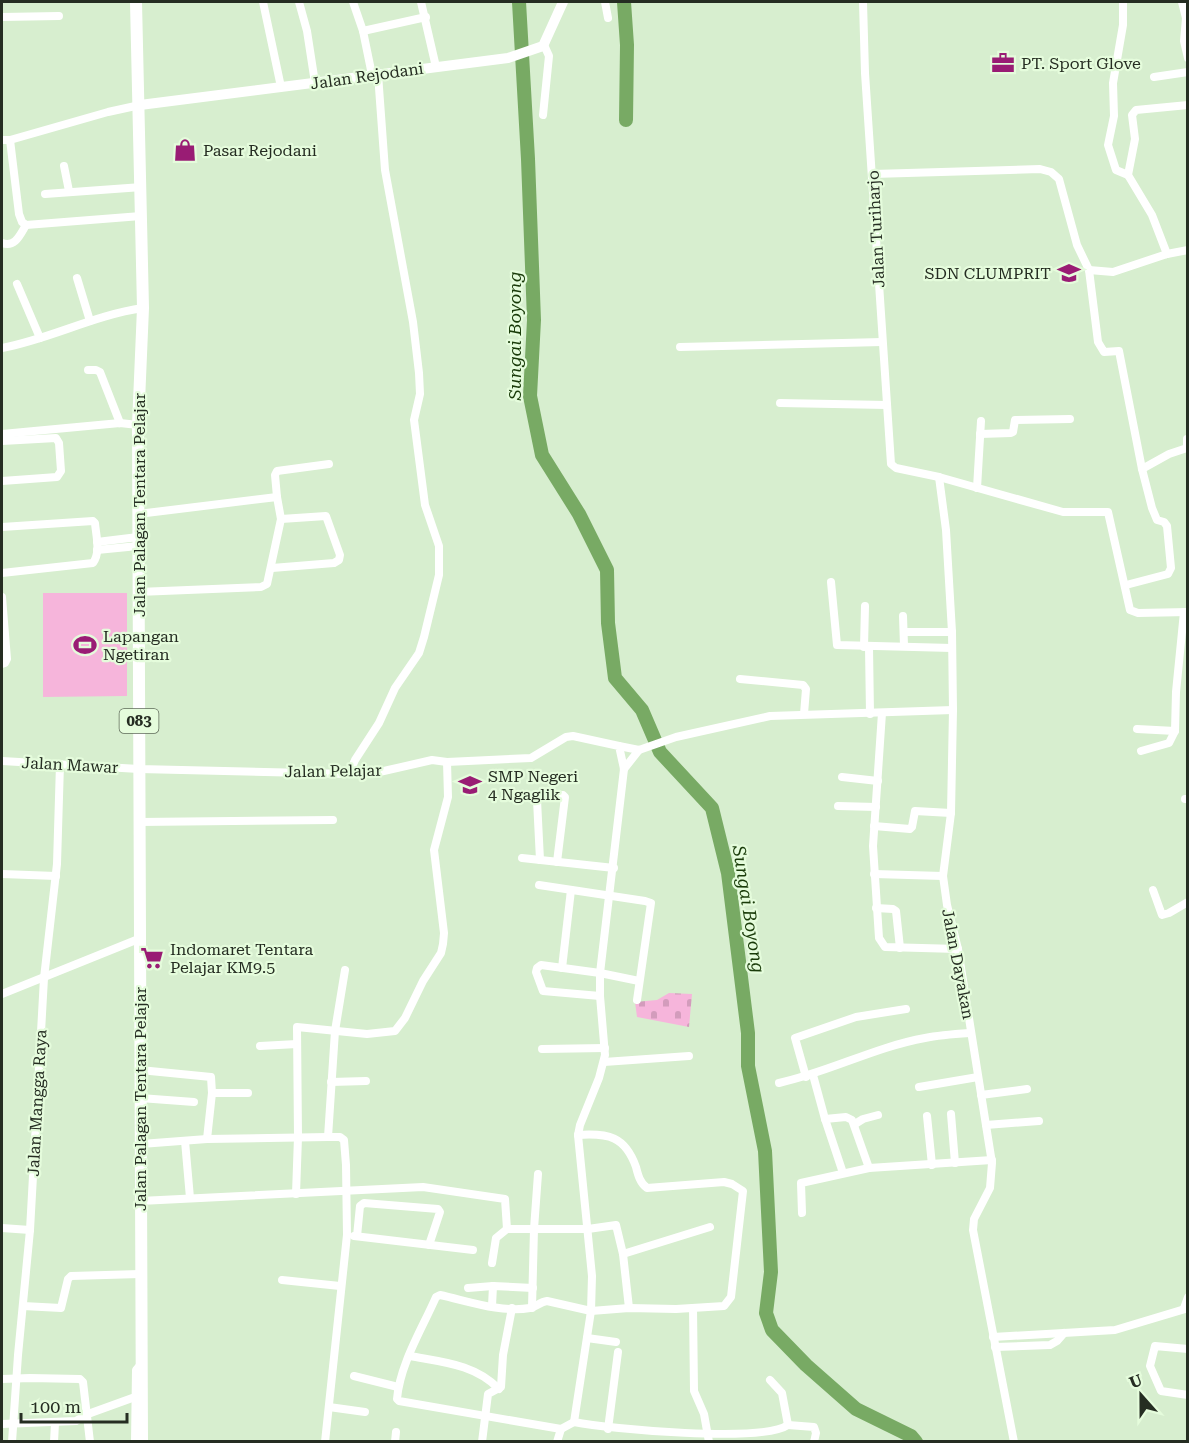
<svg xmlns="http://www.w3.org/2000/svg" width="1189" height="1443" font-family="'Roboto Serif',serif">
  <style>
    .cemetery { fill: url(#cemetery-stones) }
    .garden { fill: #f6b5db }
    .lines { fill: none; stroke-linecap: round; stroke-linejoin: round }
    .river { stroke: #78aa64; stroke-width: 14 }
    .minor { stroke: #fff; stroke-width: 8 }
    .secondary { stroke: #fff; stroke-width: 10 }
    .primary { stroke: #fff; stroke-width: 12 }
    .labels { text-anchor: middle; dominant-baseline: central; stroke-width: 4.5; stroke-linejoin: round; paint-order: stroke }
    .shield { fill: #e5fcdc; stroke: #5f6b5a; stroke-width: 1.5 }
    .shield-label { font-size: 15px; font-weight: bold; fill: #252d22 }
    .poi-label { font-size: 16px; fill: #252d22; stroke: #e5fcdc; text-anchor: start }
    .street-label { font-size: 16px; fill: #252d22; stroke: #e5fcdc }
    .water-label { font-size: 18px; font-style: italic; fill: #193b09; stroke: #e5fcdc }
  </style>
  <defs>
    <pattern id="cemetery-stones" width="16" height="16" patternUnits="userSpaceOnUse" patternTransform="scale(1.5)"><rect width="16" height="16" fill="#f6b5db"/><path d="M2 7V4a2 2 0 0 1 4 0v3zM10 15v-3a2 2 0 0 1 4 0v3z" fill="#d39cbc"/></pattern>
  </defs>
  <rect width="100%" height="100%" fill="#d7eecf"/>
  <!-- cemetery -->
  <polygon class="cemetery" points="669,993 692,994 689,1027 637,1017 635,1002 657,1000"/>
  <!-- garden -->
  <polygon class="garden" points="43,593 127,593 127,696 43,697"/>
  <g class="lines">
    <!-- river -->
    <g class="river">
      <polyline points="519,2 528,159 534,320 530,396 542,455 579,514 607,570 608,623 615,678 642,710 660,752 712,808 728,873 748,1033 748,1066 765,1151 771,1272 766,1313 772,1330 806,1365 856,1409 911,1436 916,1442"/>
      <polyline points="624,2 627,45 626,120"/>
    </g>
    <!-- minor -->
    <g class="minor">
      <polyline points="263,2 281,87"/>
      <polyline points="299,2 307,31 315,83"/>
      <polyline points="353,2 363,31 372,75"/>
      <polyline points="421,2 436,67"/>
      <polyline points="605,2 608,18"/>
      <polyline points="863,2 865,73 891,464 896,468 939,477 1063,512 1108,512 1130,610 1138,613 1188,612"/>
      <polyline points="1123,2 1123,25 1113,83 1114,116 1108,145 1116,170 1128,175"/>
      <polyline points="1182,2 1186,18 1184,41 1188,58"/>
      <polyline points="2,17 59,16"/>
      <polyline points="363,31 426,17"/>
      <polyline points="1154,77 1188,72"/>
      <polyline points="543,115 549,56 544,45"/>
      <polyline points="2,140 10,140 108,112 140,105"/>
      <polyline points="10,140 19,214 22,222 26,225 141,216"/>
      <polyline points="64,166 69,191"/>
      <polyline points="873,174 1040,169 1051,172 1059,179 1077,245 1089,270 1098,342 1104,352 1119,351 1142,469 1152,508 1157,520 1164,522 1167,526 1171,568 1168,574 1126,585"/>
      <polyline points="45,194 142,187"/>
      <path d="M2 243C15 248 20 235 26 225"/>
      <polyline points="1167,254 1152,215 1128,175 1135,139 1132,115 1136,110 1188,105"/>
      <polyline points="1089,270 1113,272 1167,254 1188,250"/>
      <polyline points="77,278 90,321"/>
      <polyline points="17,284 40,338"/>
      <polyline points="680,347 882,342"/>
      <path d="M2 348C50 339 94 315 143 308"/>
      <polyline points="88,370 96,370 100,372 120,423"/>
      <polyline points="780,403 887,405"/>
      <polyline points="2,434 120,423 138,425"/>
      <polyline points="980,434 1011,433 1013,432 1015,420 1070,419"/>
      <polyline points="2,441 56,438 59,443 61,471 57,477 2,481"/>
      <polyline points="1142,469 1169,454 1187,448 1187,439"/>
      <polyline points="939,477 946,530 952,632 953,710 951,813 943,876 947,905 958,949 992,1163 990,1188 974,1219 973,1230 1014,1442"/>
      <polyline points="977,488 981,421"/>
      <polyline points="277,497 275,475 277,471 329,464"/>
      <polyline points="138,514 277,497 281,519 267,584 261,587 138,592"/>
      <path d="M2 527 93 521 95 523C96 536 101 552 93 563L2 573"/>
      <polyline points="97,542 138,537"/>
      <polyline points="97,550 138,546"/>
      <polyline points="272,568 334,563 339,560 340,555 326,516 281,519"/>
      <polyline points="831,582 837,645 952,648"/>
      <polyline points="2,597 7,659 5,663 2,664"/>
      <polyline points="903,616 904,646"/>
      <polyline points="904,632 952,632"/>
      <polyline points="864,647 865,606"/>
      <polyline points="869,647 870,714"/>
      <polyline points="740,679 803,685 806,689 804,714"/>
      <polyline points="882,713 873,846 879,938 885,947 958,949"/>
      <polyline points="1137,729 1175,731"/>
      <polyline points="619,746 639,750 676,737 770,716 953,710"/>
      <polyline points="1141,751 1169,743 1175,731 1176,692 1184,612"/>
      <polyline points="2,761 139,769 349,774 375,773 432,760 447,762 531,758 566,737 573,736 619,746 624,769 600,973 600,996 605,1055 599,1078 580,1125 578,1135 592,1276 591,1311 574,1422 561,1429 557,1442"/>
      <polyline points="624,769 639,750"/>
      <polyline points="349,774 355,760 379,723 395,688 419,653 424,637 439,575 439,546 425,505 414,420 420,394 419,373 413,322 385,170 378,74"/>
      <polyline points="842,777 878,781"/>
      <polyline points="1185,799 1188,799"/>
      <polyline points="838,806 876,807"/>
      <polyline points="139,822 333,820"/>
      <polyline points="874,826 910,829 912,827 915,811 951,813"/>
      <polyline points="522,858 614,868"/>
      <polyline points="540,860 537,800 539,798 563,795 565,797 557,862"/>
      <polyline points="2,874 56,876"/>
      <polyline points="874,874 943,876"/>
      <polyline points="539,885 645,901 651,903 637,1000"/>
      <polyline points="1153,890 1162,915 1169,913 1188,902"/>
      <polyline points="876,908 893,909 896,911 900,948"/>
      <polyline points="562,968 571,890"/>
      <polyline points="2,994 141,938"/>
      <polyline points="600,996 543,991 536,972 537,968 541,965 600,973 639,981"/>
      <polyline points="260,1046 297,1044"/>
      <polyline points="542,1049 605,1048"/>
      <polyline points="604,1062 689,1056"/>
      <polyline points="140,1070 211,1077 212,1093 207,1139"/>
      <polyline points="813,1075 825,1119 843,1173"/>
      <polyline points="806,1077 795,1038 856,1017 906,1009"/>
      <polyline points="331,1082 366,1081"/>
      <path d="M779 1083C829 1072 875 1047 925 1038 940 1035 956 1034 971 1033"/>
      <polyline points="919,1087 978,1077"/>
      <polyline points="212,1093 248,1093"/>
      <polyline points="981,1095 1027,1089"/>
      <polyline points="140,1098 194,1102"/>
      <polyline points="951,1114 955,1163"/>
      <polyline points="927,1116 932,1165"/>
      <polyline points="825,1119 846,1117 852,1120 869,1168"/>
      <polyline points="855,1124 863,1119 878,1115"/>
      <polyline points="986,1125 1039,1121"/>
      <polyline points="185,1141 190,1198"/>
      <polyline points="141,1144 207,1139 328,1137"/>
      <polyline points="296,1194 298,1137 297,1027 367,1034 395,1031 405,1018 423,981 441,953 443,944 444,933 434,850 448,797 447,762"/>
      <polyline points="140,1201 423,1187 505,1199 507,1229 588,1229 616,1225 623,1254 629,1308"/>
      <polyline points="802,1213 801,1183 869,1168 992,1160"/>
      <polyline points="2,1228 30,1230"/>
      <polyline points="354,1236 473,1250"/>
      <polyline points="357,1236 360,1206 364,1203 438,1209 440,1212 429,1245"/>
      <polyline points="623,1254 710,1227"/>
      <polyline points="492,1263 496,1238 507,1229"/>
      <polyline points="282,1280 340,1286"/>
      <polyline points="468,1288 493,1286 533,1288"/>
      <polyline points="23,1306 61,1308 68,1279 71,1276 140,1274"/>
      <polyline points="492,1306 493,1286"/>
      <polyline points="532,1308 534,1229 538,1174"/>
      <polyline points="693,1308 694,1391 704,1414 709,1442"/>
      <polyline points="1184,1308 1188,1297"/>
      <polyline points="993,1337 1115,1330 1188,1308"/>
      <polyline points="587,1338 616,1342"/>
      <polyline points="995,1347 1050,1345 1057,1341 1064,1333"/>
      <polyline points="1188,1349 1155,1346 1150,1366 1161,1391 1188,1395"/>
      <path d="M410 1356C442 1362 475 1364 499 1389"/>
      <polyline points="354,1376 398,1387"/>
      <polyline points="2,1379 30,1378 80,1379 83,1382 90,1442"/>
      <polyline points="770,1380 782,1393 788,1425 814,1427 816,1433 814,1442"/>
      <polyline points="329,1407 365,1412"/>
      <path d="M574 1422C610 1429 762 1443 788 1425"/>
      <polyline points="2,1424 76,1421 88,1414 135,1397"/>
      <path d="M561 1429 399 1401 397 1399C400 1364 422 1329 436 1297L440 1295C468 1301 501 1313 530 1308 536 1307 540 1302 547 1301L591 1311 629 1308 676 1309 724 1306 731 1297 743 1191 732 1184 724 1182 647 1188C640 1183 638 1175 636 1167 625 1136 608 1133 578 1135"/>
      <polyline points="608,1429 618,1352"/>
      <polyline points="12,1442 18,1355 30,1230 44,978 57,864 60,764"/>
      <polyline points="54,1442 55,1423"/>
      <polyline points="135,1442 136,1370 141,1364"/>
      <polyline points="325,1442 347,1235 346,1165 344,1140 340,1137 328,1137 335,1031 345,970"/>
      <polyline points="395,1442 396,1432"/>
      <polyline points="482,1442 488,1394 501,1387 503,1355 512,1308"/>
    </g>
    <!-- secondary -->
    <polyline class="secondary" points="140,105 508,58 543,46 563,2"/>
    <!-- primary -->
    <polyline class="primary" points="136,2 143,308 138,425 142,1442"/>
  </g>
  <!-- icons -->
  <defs>
    <g id="office-bare" transform="scale(1.8)"><path d="M-6-3h4V-5.5h4V-3h4V5H-6ZM-1-4.5V-3h2v-1.5ZM-6 0V1H6V0Z" fill="#991c74" stroke="#e5fcdc" stroke-width="2.5" paint-order="stroke"/></g>
    <g id="shop-bare" transform="scale(1.8)"><path d="M-5-2.5h2.3a2.7 3.5 0 0 1 5.4 0H5L5.5 6h-11ZM-1.5-2.5h3a1.5 2.3 0 0 0-3 0Z" fill="#991c74" stroke="#e5fcdc" stroke-width="2.5" paint-order="stroke"/></g>
    <g id="school-bare" transform="scale(1.8)"><path d="M0-5L7-2L0 1L-7-2ZM-4 1L0 2.5L4 1V4Q0 6-4 4Z" fill="#991c74" stroke="#e5fcdc" stroke-width="2.5" paint-order="stroke"/></g>
    <g id="stadium-bare" transform="scale(1.8)"><path d="M0-5a6.5 5 0 1 0 0 10a6.5 5 0 1 0 0-10ZM-3.5-1.8h7v3.6h-7Z" fill="#991c74" stroke="#e5fcdc" stroke-width="2.5" paint-order="stroke"/></g>
    <g id="supermarket-bare" transform="scale(1.8)"><path d="M-6-5.5h2.5l.6 2H6L4.5 2H-2.5L-4.4-4H-6ZM-1.5 3.2a1.3 1.3 0 1 0 .1 0ZM3 3.2a1.3 1.3 0 1 0 .1 0Z" fill="#991c74" stroke="#e5fcdc" stroke-width="2.5" paint-order="stroke"/></g>
  </defs>
  <g fill-rule="evenodd">
    <use href="#office-bare" x="1003" y="63"/>
    <use href="#shop-bare" x="185" y="150"/>
    <use href="#school-bare" x="1069" y="273"/>
    <use href="#stadium-bare" x="85" y="645"/>
    <use href="#school-bare" x="470" y="785"/>
    <use href="#supermarket-bare" x="152" y="958"/>
  </g>
  <g class="labels">
    <!-- shield labels -->
    <rect class="shield" x="119.5" y="709" width="39" height="24" rx="4.5"/>
    <g class="shield-label">
      <text x="139" y="721">083</text>
    </g>
    <!-- poi labels -->
    <g class="poi-label">
      <text x="1021" y="63">PT. Sport Glove</text>
      <text x="203" y="150">Pasar Rejodani</text>
      <text x="1051" y="273" text-anchor="end">SDN CLUMPRIT</text>
      <text x="103" y="636">Lapangan<tspan x="103" dy="18">Ngetiran</tspan></text>
      <text x="488" y="776">SMP Negeri<tspan x="488" dy="18">4 Ngaglik</tspan></text>
      <text x="170" y="949">Indomaret Tentara<tspan x="170" dy="18">Pelajar KM9.5</tspan></text>
    </g>
    <!-- street labels -->
    <g class="street-label">
      <text transform="translate(367 76) rotate(-8)">Jalan Rejodani</text>
      <text transform="translate(876 229) rotate(-93)">Jalan Turiharjo</text>
      <text transform="translate(139 505) rotate(-90)">Jalan Palagan Tentara Pelajar</text>
      <text transform="translate(70 765) rotate(3)">Jalan Mawar</text>
      <text transform="translate(333 771) rotate(-1)">Jalan Pelajar</text>
      <text transform="translate(958 964) rotate(79)">Jalan Dayakan</text>
      <text transform="translate(140 1099) rotate(-90)">Jalan Palagan Tentara Pelajar</text>
      <text transform="translate(37 1103) rotate(-87)">Jalan Mangga Raya</text>
    </g>
    <!-- water labels -->
    <g class="water-label">
      <text transform="translate(514 336) rotate(-90)">Sungai Boyong</text>
      <text transform="translate(749 909) rotate(81)">Sungai Boyong</text>
    </g>
  </g>
  <!-- border -->
  <rect width="1189" height="1443" fill="none" stroke="#252d22" stroke-width="6"/>
  <!-- north arrow -->
  <g transform="translate(1141 1395) rotate(339)" stroke="#e5fcdc" stroke-width="4.5" paint-order="stroke">
  <path d="M0-4.5L10 22L0 15L-10 22Z" fill="#252d22"/>
  <text y="-9" font-size="16" font-weight="bold" text-anchor="middle" fill="#252d22">U</text>
  </g>
  <!-- scale -->
  <path d="M21 1413v9h106v-9" fill="none" stroke="#252d22" stroke-width="3"/>
  <text x="30" y="1413" font-size="18" fill="#252d22" stroke="#e5fcdc" stroke-width="4.5" paint-order="stroke">100 m</text>
</svg>
